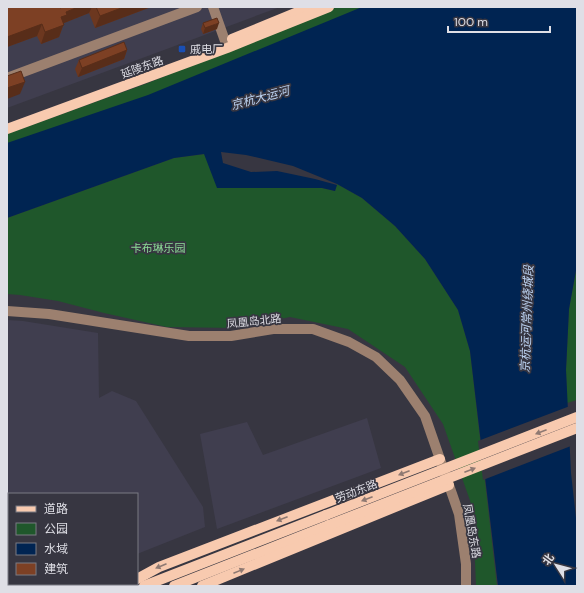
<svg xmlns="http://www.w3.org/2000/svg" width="584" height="593" font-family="'DM Sans','Noto Sans SC',sans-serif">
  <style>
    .built { fill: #403e4f }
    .green { fill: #1f572b }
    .water { fill: #002452 }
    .pier { fill: #373641 }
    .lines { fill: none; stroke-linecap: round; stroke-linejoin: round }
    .minor { stroke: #9c806f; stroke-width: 10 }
    .major { stroke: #f8caaf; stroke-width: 10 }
    .major-bridge { stroke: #f8caaf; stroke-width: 10 }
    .wall { fill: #6c371f }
    .shaded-wall { fill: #582d19 }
    .building { fill: #7d4024; stroke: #582d19 }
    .oneway { fill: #8e7972 }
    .transit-dot { fill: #1a4fb4; stroke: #373641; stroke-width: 1.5 }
    .labels { text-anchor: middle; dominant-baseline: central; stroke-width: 3.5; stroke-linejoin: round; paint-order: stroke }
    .poi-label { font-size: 11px; fill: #dfdfe6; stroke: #373641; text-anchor: start }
    .street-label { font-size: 11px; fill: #dfdfe6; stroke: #373641 }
    .park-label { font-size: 11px; fill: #8cdc97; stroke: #373641 }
    .water-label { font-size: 12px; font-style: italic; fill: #bcd2f1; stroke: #373641 }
  </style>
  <rect width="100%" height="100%" fill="#373641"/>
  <!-- built -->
  <g class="built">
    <polygon points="7,7 280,7 7,108"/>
    <polygon points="7,320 23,321 98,333 99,398 112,391 136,401 203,507 205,527 137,554 137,494 9,494 9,584 62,584 57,586 8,586"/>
    <polygon points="367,418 381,468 217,529 200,434 247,422 263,455"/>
  </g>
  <!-- green -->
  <g class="green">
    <polygon points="337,7 382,7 154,94 7,146 7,134 148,83"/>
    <polygon points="205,154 218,188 322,188 335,191 337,184 362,198 395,226 425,259 458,310 470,351 497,586 476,586 473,509 443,424 405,367 348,329 290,317 235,328 167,327 104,313 58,301 20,295 7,294 7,218 174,158"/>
    <polygon points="577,265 577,400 567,403 566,370 569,309"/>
  </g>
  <!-- water -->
  <polygon class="water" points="362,7 577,7 577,265 569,309 566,370 571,473 577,527 577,586 498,586 470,351 458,310 425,259 395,226 362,198 337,184 293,166 246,155 221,152 223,163 251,172 277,171 315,179 337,185 335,191 322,188 217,188 204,154 174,158 7,218 7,143 148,95"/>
  <!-- pier -->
  <polygon class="pier" points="570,406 571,446 483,480 478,441"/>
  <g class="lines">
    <!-- minor -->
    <g class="minor">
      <polyline points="213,7 225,41"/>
      <polyline points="7,78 197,7"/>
      <polyline points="7,311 49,314 189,336 231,336 273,329 313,329 349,342 376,357 400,380 425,416 459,514 466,564 466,586"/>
    </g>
    <!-- major -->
    <g class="major">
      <polyline points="232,39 310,7"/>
      <polyline points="7,129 227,48 329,7"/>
      <polyline points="137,579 159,567 440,459"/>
      <polyline points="123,586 127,584"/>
      <polyline points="144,586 326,515"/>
      <polyline points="174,586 329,525"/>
      <polyline points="202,586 449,485"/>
    </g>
    <!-- major-bridge -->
    <g class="major-bridge">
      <polyline points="326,515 577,417"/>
      <polyline points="329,525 577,428"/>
    </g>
  </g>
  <!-- wall -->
  <g class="wall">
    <polygon points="7,7 60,8 63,7 151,7 95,28 89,13 64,23 59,37 41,44 37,36 7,47"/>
    <polygon points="203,23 217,29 203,34 201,29"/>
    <polygon points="127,50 124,59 78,77 75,69 79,60"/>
  </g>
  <!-- shaded-wall -->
  <g class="shaded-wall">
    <polygon points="78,7 92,7 89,13 64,23 59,37 41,44 45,32 66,12"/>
    <polygon points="124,7 151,7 95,28 100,16"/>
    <polygon points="219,23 217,29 203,34 205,28"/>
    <polygon points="42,24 37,36 7,47 7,37"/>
    <polygon points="127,50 124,59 78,77 82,68"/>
    <polygon points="25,82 20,94 7,99 7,88"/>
  </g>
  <!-- building -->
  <g class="building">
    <polygon points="7,7 60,7 60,8 63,7 78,7 66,12 67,15 61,17 64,25 45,32 42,24 7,37"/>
    <polygon points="96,7 124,7 100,16"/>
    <polygon points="217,18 219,23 205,28 203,23"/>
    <polygon points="124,42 127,50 82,68 79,60"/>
    <polygon points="21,71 25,82 7,88 7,76"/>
  </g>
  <!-- one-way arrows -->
  <defs><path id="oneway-solid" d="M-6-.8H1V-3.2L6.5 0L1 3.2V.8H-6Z"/></defs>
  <g class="oneway">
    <use href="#oneway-solid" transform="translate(541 432) rotate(159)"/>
    <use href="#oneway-solid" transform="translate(470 470) rotate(-21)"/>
    <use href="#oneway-solid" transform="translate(404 473) rotate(159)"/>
    <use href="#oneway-solid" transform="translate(367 499) rotate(159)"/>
    <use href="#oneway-solid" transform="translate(282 519) rotate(159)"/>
    <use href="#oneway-solid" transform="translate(161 566) rotate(157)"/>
    <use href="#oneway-solid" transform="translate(239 571) rotate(-22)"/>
  </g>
  <!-- markers -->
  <rect class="transit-dot" x="178" y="45" width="8" height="8" rx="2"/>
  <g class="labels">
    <!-- poi labels -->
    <g class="poi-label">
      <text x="190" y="49">戚电厂</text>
    </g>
    <!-- street labels -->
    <g class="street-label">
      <text transform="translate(142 67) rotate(-20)">延陵东路</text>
      <text transform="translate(254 321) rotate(-6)">凤凰岛北路</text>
      <text transform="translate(356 491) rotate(-21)">劳动东路</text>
      <text transform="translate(472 531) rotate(80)">凤凰岛东路</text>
    </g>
    <!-- park labels -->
    <g class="park-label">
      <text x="158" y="248">卡布琳乐园</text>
    </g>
    <!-- water labels -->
    <g class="water-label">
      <text transform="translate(260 98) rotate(-15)">京杭大运河</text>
      <text transform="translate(527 319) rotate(-88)">京杭运河常州绕城段</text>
    </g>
  </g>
  <!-- border -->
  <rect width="584" height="593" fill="none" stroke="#dfdfe6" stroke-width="16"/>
  <!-- legend -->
  <rect x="8" y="493" width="130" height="92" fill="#373641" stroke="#7a7a83"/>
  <rect x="16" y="506" width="20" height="6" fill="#f8caaf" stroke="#7a7a83"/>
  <text x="44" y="513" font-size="12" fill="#dfdfe6">道路</text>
  <rect x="16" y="523" width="20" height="12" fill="#1f572b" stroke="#7a7a83"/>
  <text x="44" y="533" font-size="12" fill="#dfdfe6">公园</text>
  <rect x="16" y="543" width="20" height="12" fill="#002452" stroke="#7a7a83"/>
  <text x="44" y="553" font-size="12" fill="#dfdfe6">水域</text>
  <rect x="16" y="563" width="20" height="12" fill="#7d4024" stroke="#7a7a83"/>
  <text x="44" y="573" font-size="12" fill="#dfdfe6">建筑</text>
  <!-- north arrow -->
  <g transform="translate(556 565) rotate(306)" stroke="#373641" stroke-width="3" paint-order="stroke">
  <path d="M0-3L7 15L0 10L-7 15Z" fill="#dfdfe6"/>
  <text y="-6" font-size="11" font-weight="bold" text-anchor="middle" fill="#dfdfe6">北</text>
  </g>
  <!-- scale -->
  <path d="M448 26v6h102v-6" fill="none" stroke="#dfdfe6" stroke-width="2"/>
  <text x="454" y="26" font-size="12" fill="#dfdfe6" stroke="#373641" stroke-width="3" paint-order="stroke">100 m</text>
</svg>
